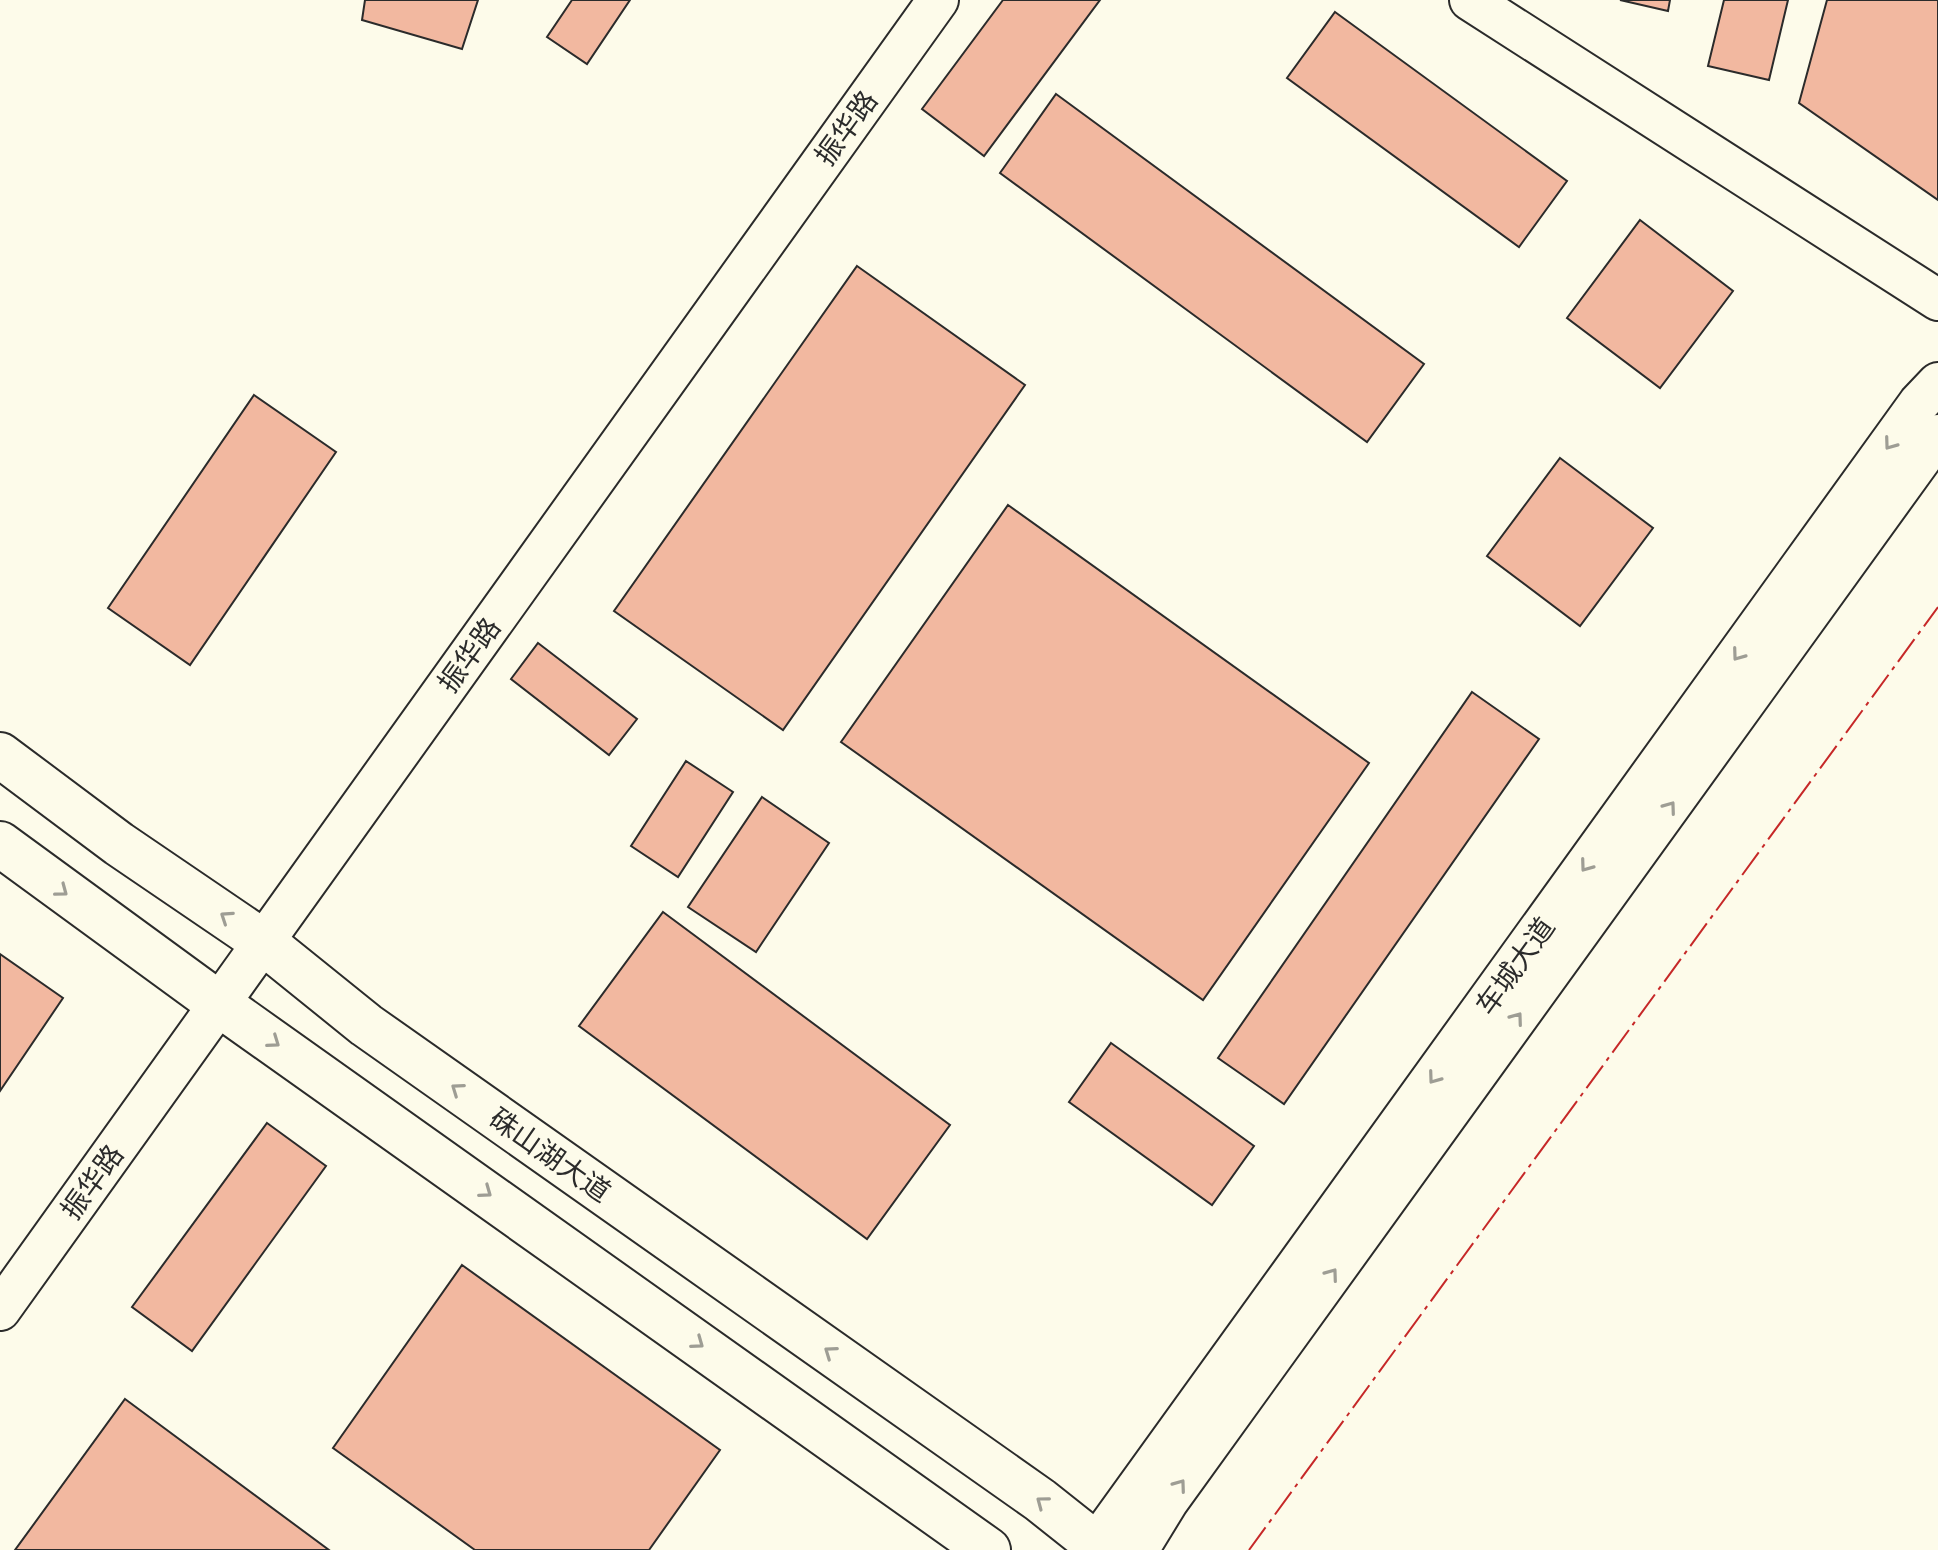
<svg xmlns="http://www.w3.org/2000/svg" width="1938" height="1550" font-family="'Archivo Narrow','Noto Sans SC',sans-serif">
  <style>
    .building { fill: #f2b8a0; stroke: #2b2b2b; stroke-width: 2 }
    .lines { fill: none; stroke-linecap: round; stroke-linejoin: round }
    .minor-casing { stroke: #2b2b2b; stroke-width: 44 }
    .major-casing { stroke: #2b2b2b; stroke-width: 48 }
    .minor { stroke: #fdfbea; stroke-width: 40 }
    .major { stroke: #fdfbea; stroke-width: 44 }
    .power { stroke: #c62828; stroke-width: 2; stroke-dasharray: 28 6 4 6; stroke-linecap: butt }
    .oneway { stroke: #9e9d94 }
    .labels { text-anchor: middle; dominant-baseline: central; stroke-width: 6; stroke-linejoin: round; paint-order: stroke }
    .street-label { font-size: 28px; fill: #2b2b2b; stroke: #fdfbea }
  </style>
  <rect width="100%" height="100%" fill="#fdfbea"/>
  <!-- building -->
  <g class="building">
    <polygon points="365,0 478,0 462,49 362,20"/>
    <polygon points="572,0 630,0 587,64 547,37"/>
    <polygon points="1003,0 1100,0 984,156 922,109"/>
    <polygon points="1620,0 1670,0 1668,11"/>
    <polygon points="1724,0 1788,0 1769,80 1708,66"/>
    <polygon points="1827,0 1938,0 1938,200 1799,103"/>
    <polygon points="1335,12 1567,181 1519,247 1287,78"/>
    <polygon points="1056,94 1424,364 1367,442 1000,173"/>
    <polygon points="1640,220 1733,291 1660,388 1567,318"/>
    <polygon points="857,266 1025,385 783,730 614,611"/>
    <polygon points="254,395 336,452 190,665 108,608"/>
    <polygon points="1560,458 1653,528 1580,626 1487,556"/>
    <polygon points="1008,505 1369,763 1203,1000 841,742"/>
    <polygon points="538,643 637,719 609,755 511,679"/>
    <polygon points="1472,692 1539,739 1284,1104 1218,1058"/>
    <polygon points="686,761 733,792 678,877 631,846"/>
    <polygon points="762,797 829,843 756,952 688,907"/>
    <polygon points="663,912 950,1125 867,1239 579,1026"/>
    <polygon points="0,954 63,998 0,1091"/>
    <polygon points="1111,1043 1254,1146 1212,1205 1069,1102"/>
    <polygon points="267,1123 326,1166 192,1351 132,1307"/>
    <polygon points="462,1265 720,1450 649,1550 475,1550 333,1448"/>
    <polygon points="125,1399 329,1550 15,1550"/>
  </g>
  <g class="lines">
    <!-- minor casing -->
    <g class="minor-casing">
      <g id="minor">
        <polyline points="1470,0 1938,300"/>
        <polyline points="0,1310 938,0"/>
        <polyline points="1092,1550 1919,403 1938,383"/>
        <polyline points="1138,1550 1168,1501 1938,435"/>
      </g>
    </g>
    <!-- major casing -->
    <g class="major-casing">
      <g id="major">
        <polyline points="0,755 119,844 263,942 366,1025 1040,1500 1103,1550"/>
        <polyline points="0,844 219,1004 988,1550"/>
      </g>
    </g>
    <!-- minor -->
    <use href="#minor" class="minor"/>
    <!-- major -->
    <use href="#major" class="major"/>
    <!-- power -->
    <polyline class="power" points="1249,1550 1938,607"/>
  </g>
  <!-- one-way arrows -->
  <defs><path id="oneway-chevron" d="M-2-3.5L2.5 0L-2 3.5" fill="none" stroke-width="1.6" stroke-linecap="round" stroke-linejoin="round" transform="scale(2)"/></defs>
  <g class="oneway">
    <use href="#oneway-chevron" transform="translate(1890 444) rotate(126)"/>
    <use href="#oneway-chevron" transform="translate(1738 655) rotate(126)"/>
    <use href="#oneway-chevron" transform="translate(1670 807) rotate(-54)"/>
    <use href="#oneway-chevron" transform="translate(1586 866) rotate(126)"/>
    <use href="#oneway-chevron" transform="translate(62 891) rotate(37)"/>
    <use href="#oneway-chevron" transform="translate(226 917) rotate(-146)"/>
    <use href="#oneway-chevron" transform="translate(1517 1018) rotate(-54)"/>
    <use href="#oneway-chevron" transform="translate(274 1042) rotate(35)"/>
    <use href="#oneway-chevron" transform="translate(1434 1078) rotate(126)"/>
    <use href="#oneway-chevron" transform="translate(457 1089) rotate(-145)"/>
    <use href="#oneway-chevron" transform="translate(486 1192) rotate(36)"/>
    <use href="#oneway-chevron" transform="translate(1332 1274) rotate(-54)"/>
    <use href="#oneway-chevron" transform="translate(698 1343) rotate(36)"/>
    <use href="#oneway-chevron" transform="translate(830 1352) rotate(-145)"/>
    <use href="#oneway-chevron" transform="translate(1180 1485) rotate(-54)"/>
    <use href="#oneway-chevron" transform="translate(1042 1502) rotate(-143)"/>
  </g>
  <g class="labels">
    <!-- street labels -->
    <g class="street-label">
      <text transform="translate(846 128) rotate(-54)">振华路</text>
      <text transform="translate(469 655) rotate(-54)">振华路</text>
      <text transform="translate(1515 966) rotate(-54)">车城大道</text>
      <text transform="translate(550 1155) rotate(35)">硃山湖大道</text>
      <text transform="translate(92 1182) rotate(-54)">振华路</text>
    </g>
  </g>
</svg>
